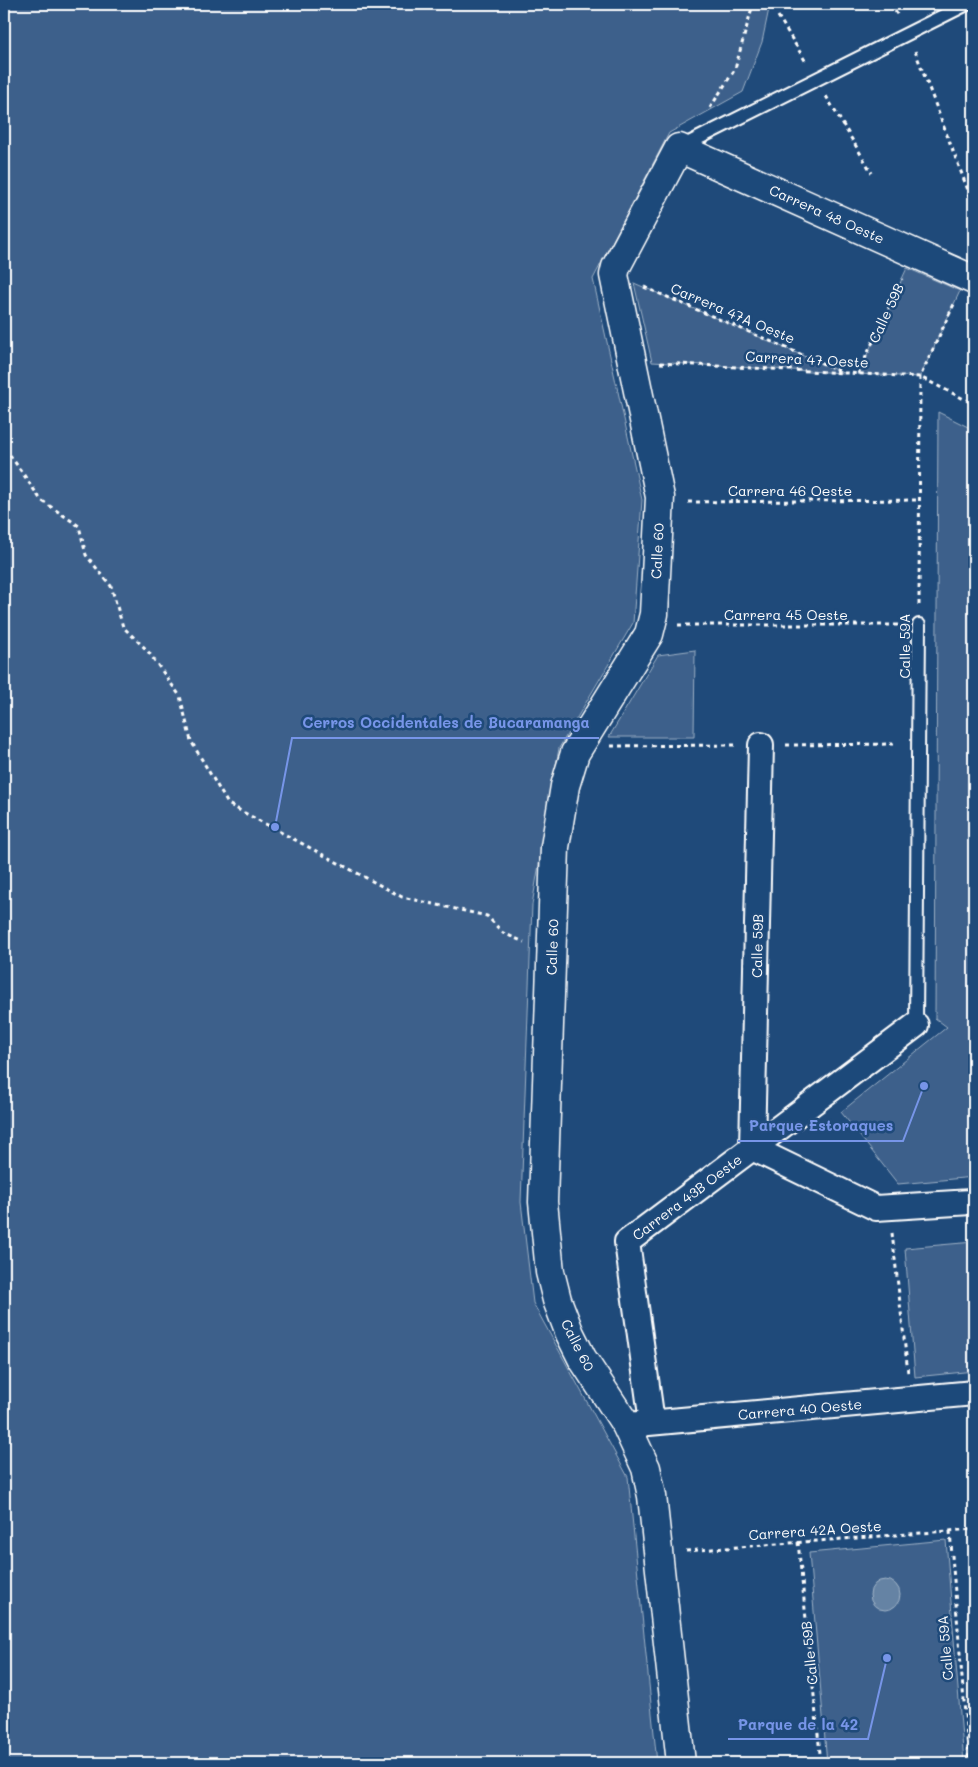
<svg xmlns="http://www.w3.org/2000/svg" width="978" height="1767" font-family="Mali,sans-serif">
  <style>
    .green { fill: #3c618b; stroke: #9eb0c5 }
    .water { fill: #6583a4; stroke: #a3b5c8 }
    .lines { fill: none; stroke-linecap: round; stroke-linejoin: round }
    .lane-casing { stroke: #fff; stroke-width: 16 }
    .street-casing { stroke: #fff; stroke-width: 28 }
    .secondary-casing { stroke: #fff; stroke-width: 31 }
    .path { stroke: #fff; stroke-width: 3; stroke-dasharray: 4 4; stroke-linecap: butt }
    .lane { stroke: #1f4a7a; stroke-width: 12 }
    .street { stroke: #1f4a7a; stroke-width: 24 }
    .secondary { stroke: #1f4a7a; stroke-width: 28 }
    .labels { text-anchor: middle; dominant-baseline: central; stroke-width: 5; stroke-linejoin: round; paint-order: stroke }
    .street-label { font-size: 14px; fill: #fff; stroke: #1f4a7a }
    .leader { fill: none; stroke: #7795e8; stroke-width: 2 }
    .callout-dot { fill: #7795e8; stroke: #1f4a7a; stroke-width: 2 }
    .callout-label { font-size: 15px; text-anchor: middle; font-weight: bold; fill: #7795e8; stroke: #1f4a7a; stroke-width: 5; stroke-linejoin: round; paint-order: stroke }
  </style>
  <rect width="100%" height="100%" fill="#1f4a7a"/>
  <filter id="ink" filterUnits="userSpaceOnUse"><feTurbulence type="fractalNoise" baseFrequency=".02" numOctaves="2"/><feDisplacementMap in="SourceGraphic" scale="10" xChannelSelector="R" yChannelSelector="G"/><feConvolveMatrix kernelMatrix="1 2 1 2 8 2 1 2 1" color-interpolation-filters="sRGB"/></filter>
  <g filter="url(#ink)">
    <!-- green -->
    <g class="green">
      <polygon points="4,4 770,4 762,42 743,92 669,133 593,279 642,500 633,623 559,748 532,905 521,1202 533,1303 628,1477 657,1763 4,1763"/>
      <polygon points="907,268 960,291 920,377 858,374"/>
      <polygon points="634,283 843,373 652,362"/>
      <polygon points="938,412 974,430 974,1177 898,1184 841,1112 947,1027 935,1018"/>
      <polygon points="695,650 694,737 609,737 658,655"/>
      <polygon points="974,1242 974,1371 915,1377 905,1248"/>
      <polygon points="946,1540 964,1763 827,1763 809,1553"/>
    </g>
    <!-- water -->
    <circle class="water" cx="885" cy="1595" r="15"/>
    <g class="lines">
      <!-- lane casing -->
      <g class="lane-casing">
        <g id="lane">
          <polyline points="681,147 967,4"/>
          <polyline points="916,1025 919,625"/>
        </g>
      </g>
      <!-- street casing -->
      <g class="street-casing">
        <g id="street">
          <polyline points="761,745 752,1148 876,1208 971,1202"/>
          <polyline points="652,1422 627,1242 916,1025"/>
          <polyline points="638,1424 974,1393"/>
        </g>
      </g>
      <!-- secondary casing -->
      <g class="secondary-casing">
        <polyline id="secondary" points="681,1763 652,1496 646,1468 626,1425 582,1358 570,1334 557,1300 550,1272 543,1202 555,847 565,786 575,753 649,634 654,614 660,497 614,275 616,267 679,148 974,280"/>
      </g>
      <!-- path -->
      <g class="path">
        <polyline points="891,4 898,16"/>
        <polyline points="778,16 806,62"/>
        <polyline points="915,51 974,206"/>
        <polyline points="826,96 872,173"/>
        <polyline points="710,108 735,69 753,4"/>
        <polyline points="644,287 840,371"/>
        <polyline points="660,363 920,377 974,404"/>
        <polyline points="858,374 902,279"/>
        <polyline points="4,451 8,452 41,500 79,526 86,555 111,586 123,627 147,650 180,696 191,741 228,804 402,897 487,916 503,933 524,942"/>
        <polyline points="688,502 920,500"/>
        <polyline points="919,605 920,377 955,302"/>
        <polyline points="678,625 899,625"/>
        <polyline points="786,745 898,744"/>
        <polyline points="611,746 735,745"/>
        <polyline points="892,1233 908,1373"/>
        <polyline points="950,1531 969,1763"/>
        <polyline points="798,1542 821,1763"/>
        <polyline points="686,1551 974,1529"/>
      </g>
      <!-- lane -->
      <use href="#lane" class="lane"/>
      <!-- street -->
      <use href="#street" class="street"/>
      <!-- secondary -->
      <use href="#secondary" class="secondary"/>
    </g>
  </g>
  <g class="labels">
    <!-- street labels -->
    <g class="street-label">
      <text transform="translate(827 214) rotate(24)">Carrera 48 Oeste</text>
      <text transform="translate(733 313) rotate(23)">Carrera 47A Oeste</text>
      <text transform="translate(886 313) rotate(-65)">Calle 59B</text>
      <text transform="translate(807 359) rotate(3)">Carrera 47 Oeste</text>
      <text x="790" y="490">Carrera 46 Oeste</text>
      <text transform="translate(657 551) rotate(-87)">Calle 60</text>
      <text x="786" y="614">Carrera 45 Oeste</text>
      <text transform="translate(904 646) rotate(-90)">Calle 59A</text>
      <text transform="translate(757 946) rotate(-89)">Calle 59B</text>
      <text transform="translate(552 947) rotate(-88)">Calle 60</text>
      <text transform="translate(687 1197) rotate(-37)">Carrera 43B Oeste</text>
      <text transform="translate(578 1345) rotate(63)">Calle 60</text>
      <text transform="translate(800 1409) rotate(-5)">Carrera 40 Oeste</text>
      <text transform="translate(815 1530) rotate(-4)">Carrera 42A Oeste</text>
      <text transform="translate(945 1648) rotate(-95)">Calle 59A</text>
      <text transform="translate(809 1653) rotate(-96)">Calle 59B</text>
    </g>
  </g>
  <!-- callouts -->
  <path class="leader" d="M275 827L292 738H599M924 1086L903 1141H738M887 1658L868 1739H728"/>
  <g class="callout-dot">
    <circle cx="275" cy="827" r="5"/>
    <circle cx="924" cy="1086" r="5"/>
    <circle cx="887" cy="1658" r="5"/>
  </g>
  <g class="callout-label">
    <text x="446" y="728">Cerros Occidentales de Bucaramanga</text>
    <text x="821" y="1131">Parque Estoraques</text>
    <text x="798" y="1730">Parque de la 42</text>
  </g>
  <!-- margin -->
  <rect width="978" height="1767" fill="none" stroke="#1f4a7a" stroke-width="20"/>
  <rect x="10" y="10" width="958" height="1747" fill="none" stroke="#fff" stroke-width="2" filter="url(#ink)"/>
</svg>
